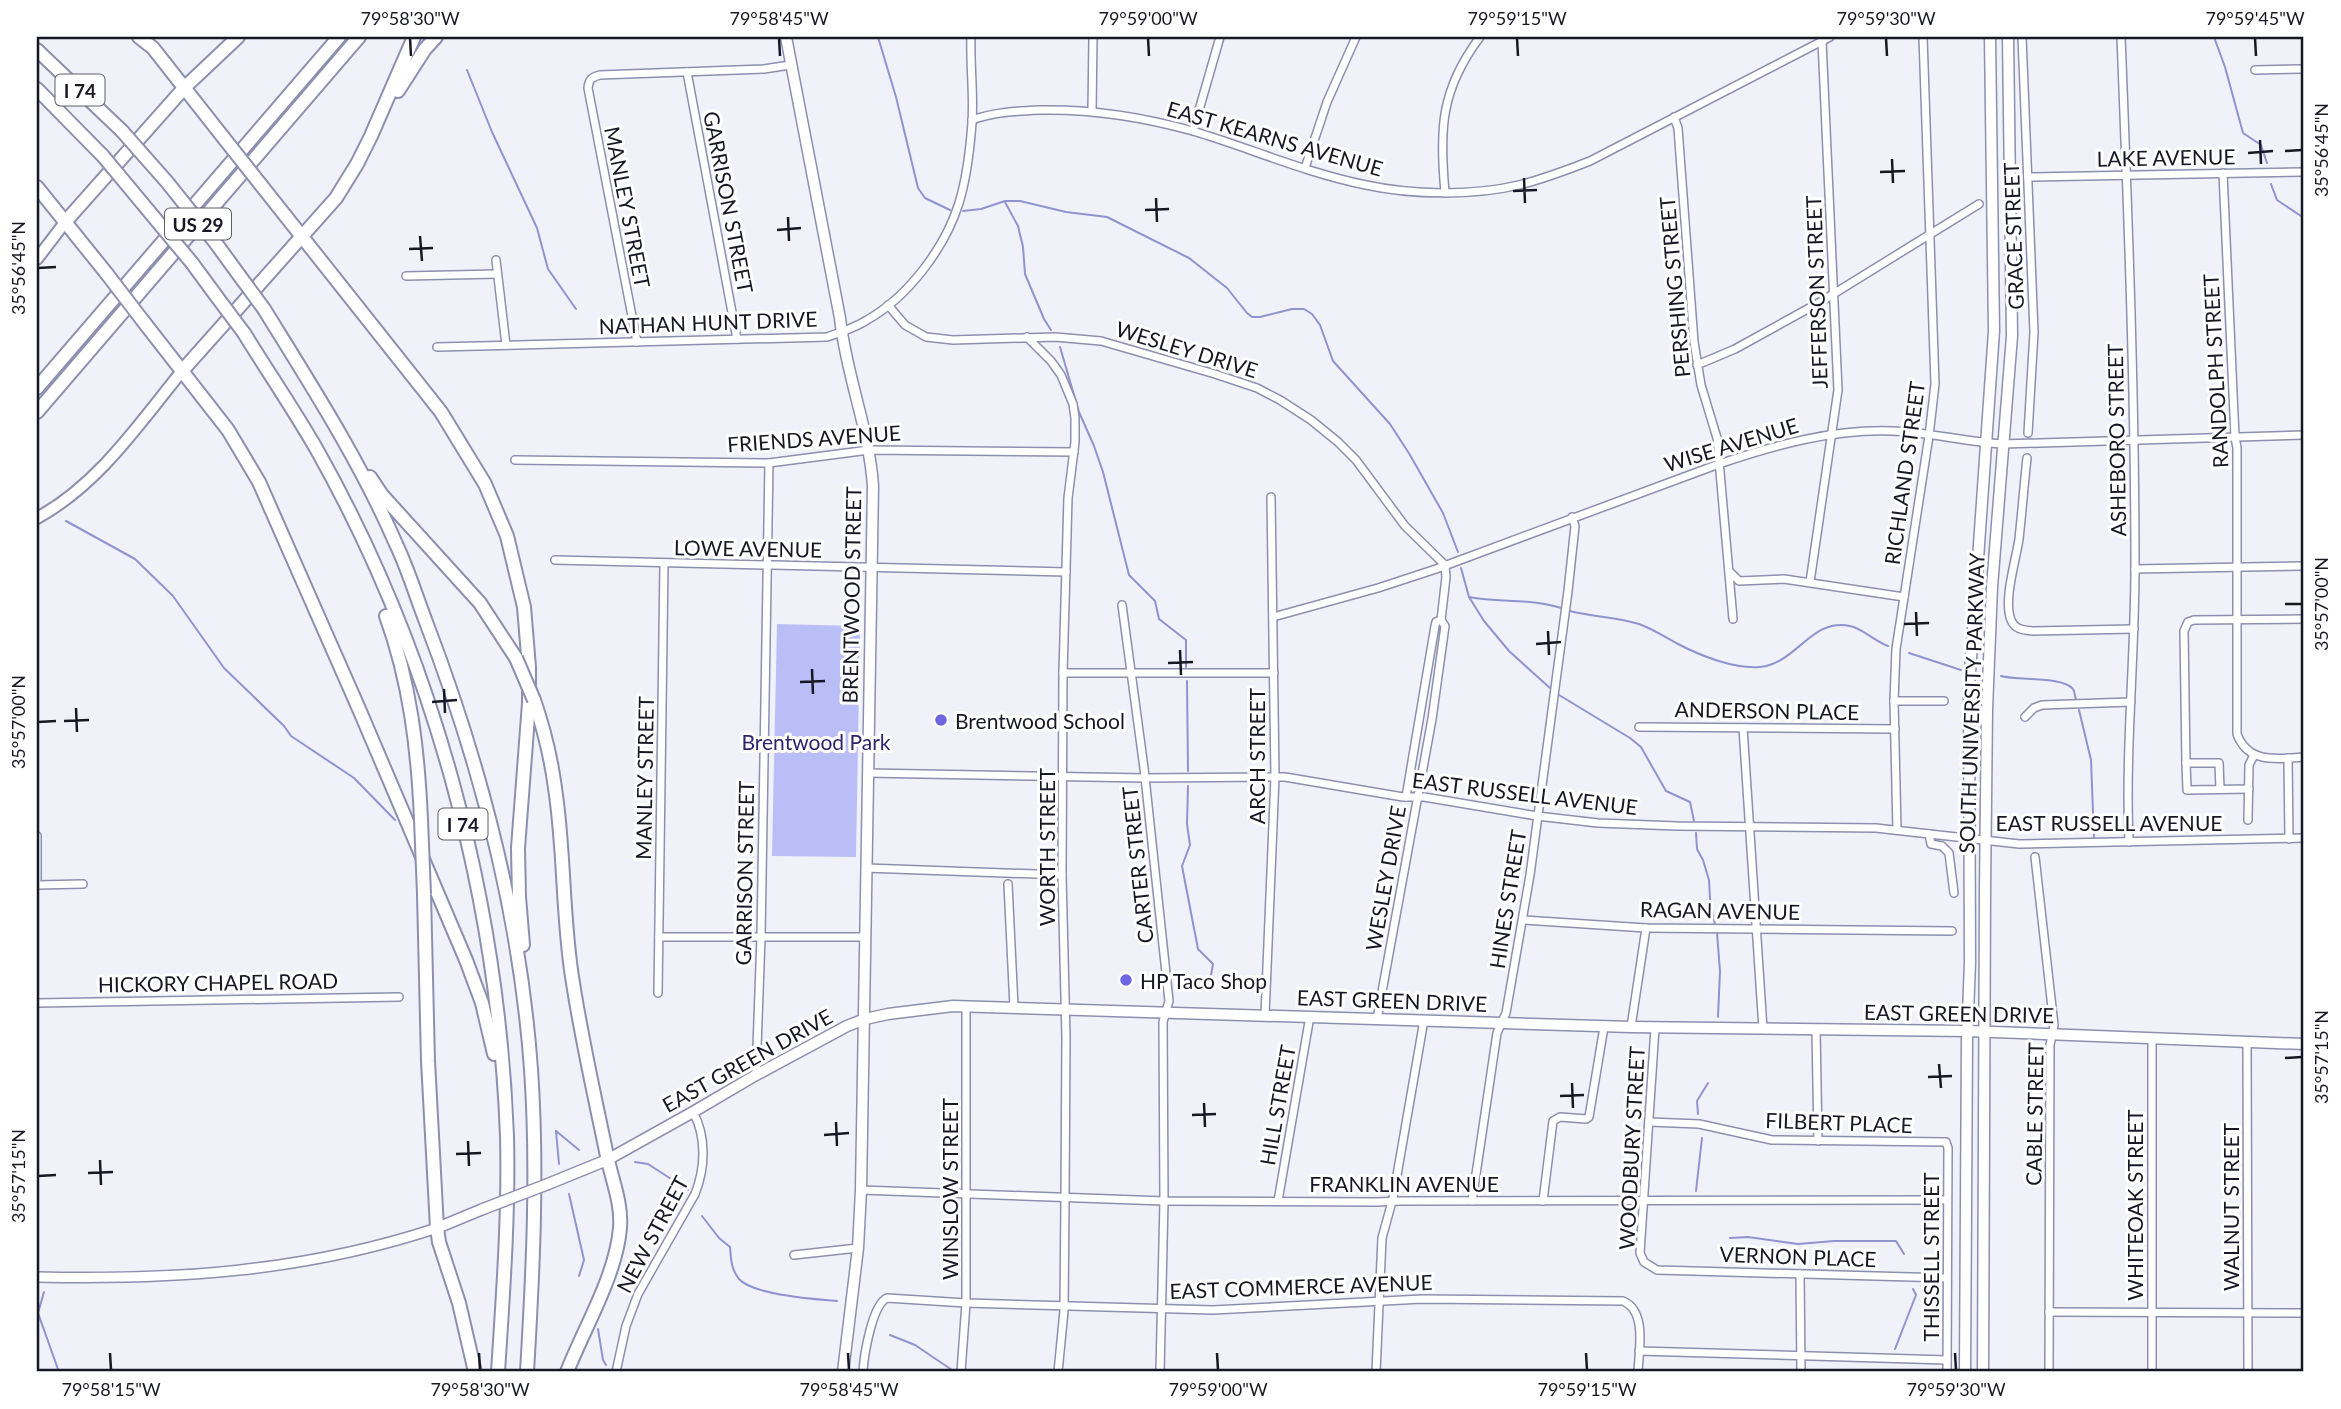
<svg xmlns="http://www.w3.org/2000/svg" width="2341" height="1409" font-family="Lato,sans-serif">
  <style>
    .green { fill: #babef7 }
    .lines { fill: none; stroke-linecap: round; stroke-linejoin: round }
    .stream { stroke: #9093d0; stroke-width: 2 }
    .minor-casing { stroke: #8d8faf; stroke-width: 10 }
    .tertiary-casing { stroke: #8d8faf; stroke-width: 12 }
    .secondary-casing { stroke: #8d8faf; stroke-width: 13 }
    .trunk-casing { stroke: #8d8faf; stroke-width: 14 }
    .motorway-casing { stroke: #8d8faf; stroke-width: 16 }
    .minor { stroke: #fff; stroke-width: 7 }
    .tertiary { stroke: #fff; stroke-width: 9 }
    .secondary { stroke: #fff; stroke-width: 10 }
    .trunk { stroke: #fff; stroke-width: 10 }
    .motorway { stroke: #fff; stroke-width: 12 }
    .secondary-bridge-casing { stroke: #8d8faf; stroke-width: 13; stroke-linecap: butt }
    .motorway-bridge-casing { stroke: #8d8faf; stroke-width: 16; stroke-linecap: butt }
    .secondary-bridge { stroke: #fff; stroke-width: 10 }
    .motorway-bridge { stroke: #fff; stroke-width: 12 }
    .ticks { fill: none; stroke: #171824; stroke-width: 2.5 }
    .poi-dot { fill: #6d67e1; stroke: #fff; stroke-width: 2.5 }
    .labels { text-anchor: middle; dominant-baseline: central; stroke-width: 6; stroke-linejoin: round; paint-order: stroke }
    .shield { fill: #fff; stroke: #5d5d66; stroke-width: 2 }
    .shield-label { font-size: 19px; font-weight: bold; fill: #171824 }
    .street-label { font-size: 21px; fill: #171824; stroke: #fff }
    .poi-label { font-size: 21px; fill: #171824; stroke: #fff; text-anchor: start }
    .park-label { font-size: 21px; fill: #2b256c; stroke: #fff }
    .neatline { fill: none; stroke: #171824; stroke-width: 2.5 }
    .ticks-label { font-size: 18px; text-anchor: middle; fill: #171824 }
  </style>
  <rect width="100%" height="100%" fill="#f1f2f9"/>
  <!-- green -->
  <polygon class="green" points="777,624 860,626 856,857 772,856"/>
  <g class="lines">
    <!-- stream -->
    <g class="stream">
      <polyline points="878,37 896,97 918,188 925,198 950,210"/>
      <polyline points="2214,37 2225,67 2243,133 2261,145 2267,163"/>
      <polyline points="467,70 492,132 537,228 548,269 576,309"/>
      <polyline points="2271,184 2277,200 2304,218"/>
      <polyline points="1005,202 1018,226 1023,247 1025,274 1044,319 1051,330"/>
      <polyline points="963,211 981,209 1005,201 1020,201 1066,212 1107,217 1189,258 1227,288 1247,313 1252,317 1260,317 1292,309 1304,309 1312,314 1320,325 1333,361 1390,424 1410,455 1443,513 1458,552"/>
      <polyline points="1060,347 1079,412 1094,446 1103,472 1129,575 1155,601 1159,619 1186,640 1186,667"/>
      <polyline points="66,521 135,559 173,596 224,668 284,726 291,736 354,778 395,820"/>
      <polyline points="1461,568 1469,597 1484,621 1509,651 1550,688"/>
      <path d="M1469 597C1500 603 1530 598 1561 608"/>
      <path d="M1570 611C1593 617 1617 617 1639 624 1653 629 1665 637 1678 644 1701 656 1734 669 1760 667 1796 664 1812 617 1850 626 1862 628 1874 641 1888 646"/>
      <polyline points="1909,653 1961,670"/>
      <path d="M2001 676C2018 681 2063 676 2073 689 2075 692 2075 697 2076 700"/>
      <polyline points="1187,681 1188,771"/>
      <polyline points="1559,695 1630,738 1641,747 1666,791 1690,802 1694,821"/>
      <polyline points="2079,710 2091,760 2094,838"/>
      <polyline points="1188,786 1187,824 1190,845 1182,866 1198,949 1213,964 1210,981 1202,990"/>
      <polyline points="1696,833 1697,849 1703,860 1709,880 1710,899 1715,925"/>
      <polyline points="1717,933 1720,971 1718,1017"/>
      <polyline points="1698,1114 1697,1101 1708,1083"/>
      <polyline points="556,1131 559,1164"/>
      <polyline points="556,1131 579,1150"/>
      <polyline points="635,1162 648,1164 688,1190"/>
      <polyline points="1696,1191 1702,1138"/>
      <polyline points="569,1194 584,1260 579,1276"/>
      <path d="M702 1216 719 1238 730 1247C731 1259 731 1269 739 1279 753 1295 815 1299 837 1301"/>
      <polyline points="1730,1238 1748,1237 1798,1244 1834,1241 1896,1241 1904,1254"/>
      <polyline points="37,1264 38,1265"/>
      <polyline points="44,1292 38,1313 59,1372"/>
      <polyline points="598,1329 603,1360 606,1365"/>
      <polyline points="890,1335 915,1345 955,1372"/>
      <polyline points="1895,1349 1916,1295 1913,1289"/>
    </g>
    <!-- minor casing -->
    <g class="minor-casing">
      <g id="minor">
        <polyline points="2022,37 2034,332 2028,433"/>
        <path d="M2121 37C2128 213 2135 390 2135 567 2135 659 2125 750 2129 842"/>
        <polyline points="2255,70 2304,69"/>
        <polyline points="687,72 737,339"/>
        <polyline points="1092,111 1093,37"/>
        <polyline points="1674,117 1678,128 1694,342 1701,385 1717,438 1733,619"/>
        <path d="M972 120C994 112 1017 111 1040 110 1092 109 1143 117 1193 131 1250 148 1306 173 1366 185 1412 195 1473 196 1519 185 1544 179 1567 170 1590 161L1830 37"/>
        <polyline points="1193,131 1220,37"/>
        <polyline points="1305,168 1327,102 1356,37"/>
        <path d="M2223 173 2235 437 2237 448V734C2248 764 2277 759 2304 757"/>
        <polyline points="2028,177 2304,172"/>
        <path d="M1445 192C1439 129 1441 89 1480 37"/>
        <polyline points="496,260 506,345"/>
        <polyline points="406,276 497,274"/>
        <polyline points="888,305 905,325 926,337 953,340 1055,337 1101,341 1215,374 1257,388 1280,400 1311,420 1338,442 1356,460 1405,526 1445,565 1446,577 1441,620"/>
        <polyline points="1027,337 1051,361 1061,375 1073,404 1075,418 1075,442 1068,498 1063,673 1062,875 1066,1037 1065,1198 1064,1311 1058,1372"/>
        <path d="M637 342 588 88C589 79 592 77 600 75L764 69 790 65"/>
        <path d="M437 347 827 337C841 332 855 328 867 320 908 297 945 248 959 203 967 177 970 150 972 123 974 95 970 65 971 37"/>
        <polyline points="1697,365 1735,349 1822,301 1979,204"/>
        <path d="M2027 458C2024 485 2022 512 2019 539 2016 560 2003 600 2011 620 2015 630 2024 630 2033 631L2134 629"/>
        <polyline points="515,460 769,463 869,450 1074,452"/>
        <polyline points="555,560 1066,572"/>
        <polyline points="2135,569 2304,566"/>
        <polyline points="1731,573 1739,581 1784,579 1904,597"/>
        <polyline points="1810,582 1838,390 1822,41"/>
        <polyline points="1122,605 1144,768 1169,1001 1163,1022 1164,1201 1160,1372"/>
        <path d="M1273 617 1378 588 1436 569 1719 464C1775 445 1832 429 1892 431 1929 432 1965 442 2003 444L2304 435"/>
        <polyline points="1063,673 1274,673"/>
        <polyline points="1894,701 1944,701"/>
        <polyline points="2025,717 2034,708 2042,705 2131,702"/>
        <polyline points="1639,727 1895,729"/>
        <polyline points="1743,728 1763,1029"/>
        <polyline points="2288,758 2289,839"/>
        <polyline points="2186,763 2184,631 2188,622 2194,620 2304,619"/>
        <polyline points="868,773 1145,778 1285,777 1403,797 1424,797 1537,816 1598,823 1677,826 1876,828 2019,844 2304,838"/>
        <polyline points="2220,789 2219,763 2186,763 2187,790 2249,789"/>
        <polyline points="2248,820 2249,765 2254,755"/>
        <polyline points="1897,830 1894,701 1896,649 1929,436 1935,384 1923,37"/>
        <polyline points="1929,834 1931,844 1942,846 1949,853 1954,893"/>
        <polyline points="37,836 37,879"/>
        <polyline points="2035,857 2054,1025 2050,1045 2049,1372"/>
        <polyline points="866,868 1062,875"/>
        <polyline points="1008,884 1014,1007"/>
        <polyline points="37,885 83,884"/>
        <polyline points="1523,920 1646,928 1952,931"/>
        <polyline points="659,937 866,937"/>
        <polyline points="658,993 664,564"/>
        <polyline points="37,1003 399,997"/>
        <polyline points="1265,1015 1275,777 1271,497"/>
        <polyline points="1377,1019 1432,719 1445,626 1441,620 1436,622 1435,626 1406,797"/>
        <polyline points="1631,1027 1646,928"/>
        <polyline points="1655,1028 1640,1253 1644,1262 1657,1270 1947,1278"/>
        <polyline points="1816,1029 1818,1141"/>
        <polyline points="2152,1039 2152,1372"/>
        <polyline points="2247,1042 2248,1372"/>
        <polyline points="756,1075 761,937 769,463"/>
        <polyline points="1649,1122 1699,1124 1772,1140 1946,1142 1948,1148 1947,1372"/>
        <polyline points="861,1190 1164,1201 1377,1202 1401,1201 1947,1200"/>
        <polyline points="1278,1201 1310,1016"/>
        <polyline points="1472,1201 1497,1033 1506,1013 1530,875 1568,591 1575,526 1572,517"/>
        <polyline points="1543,1201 1553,1121 1560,1117 1586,1119 1589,1117 1604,1027"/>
        <polyline points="794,1255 858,1248"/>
        <polyline points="1800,1274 1801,1372"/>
        <polyline points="2049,1312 2304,1313"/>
        <polyline points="1639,1351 1947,1360"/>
        <path d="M616 1372 626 1326 638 1294 695 1194C705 1169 707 1137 693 1112"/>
        <path d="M863 1372C864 1355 872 1305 887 1298L966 1303 1213 1310 1422 1299 1623 1301C1647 1311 1639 1350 1638 1372"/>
        <polyline points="961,1372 966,1303 966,1006"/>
        <polyline points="1376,1372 1382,1238 1393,1198 1424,1020"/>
      </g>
    </g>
    <!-- tertiary casing -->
    <g class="tertiary-casing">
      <path id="tertiary" d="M37 1277C175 1280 304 1272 437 1228"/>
    </g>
    <!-- secondary casing -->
    <g class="secondary-casing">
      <g id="secondary">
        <path d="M786 37 840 318C846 375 869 428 873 486L861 1190 858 1248 843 1372"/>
        <polyline points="548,1184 607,1160 693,1112 756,1075 847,1026 865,1019 888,1014 953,1006 1631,1027 1968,1031 2304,1044"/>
        <polyline points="437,1228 483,1209"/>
        <polyline points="1965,1372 1967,1040 1970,962 1969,687 1994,331 1990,37"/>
        <polyline points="1983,1372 1985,891 1987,709 1992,587 2012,336 2008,37"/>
      </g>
    </g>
    <!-- trunk casing -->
    <g class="trunk-casing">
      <g id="trunk">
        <polyline points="37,259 66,221"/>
        <path d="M37 518C98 485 139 424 182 371"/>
      </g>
    </g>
    <!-- motorway casing -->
    <g class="motorway-casing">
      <g id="motorway">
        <polyline points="139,37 153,48 223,137"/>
        <polyline points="37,50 122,131"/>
        <polyline points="37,89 103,156"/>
        <polyline points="398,91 425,49 436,37"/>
        <polyline points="261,185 441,412 485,484 507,536 524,607 529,667 529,703 518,848 519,897 523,945"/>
        <polyline points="37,187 107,274"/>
        <polyline points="66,221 185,87 238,37"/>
        <polyline points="215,242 239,275"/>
        <polyline points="192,263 217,297"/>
        <path d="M264 309C311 385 360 461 396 544 408 569 416 596 426 622 481 766 520 916 531 1069 538 1170 533 1271 527 1372"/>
        <polyline points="143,321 228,430 259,482 359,709 466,960 482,1003 494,1054"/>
        <path d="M244 333C268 372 294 410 317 450 434 658 498 899 507 1136 509 1215 503 1294 498 1372"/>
        <polyline points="182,371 336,198 357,164 371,136 414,37"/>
        <polyline points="37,388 339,37"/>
        <polyline points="37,412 359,37"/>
        <polyline points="370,477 382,495 480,603 516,658"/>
        <path d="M386 616C410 682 418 750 421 820"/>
        <path d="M534 700C544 729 551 758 555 788 565 853 562 919 573 983 582 1041 595 1098 607 1156 612 1180 622 1203 620 1228 616 1276 584 1328 567 1372"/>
        <polyline points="424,894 428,1061 437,1228 439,1242 459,1303 475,1372"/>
      </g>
    </g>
    <!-- minor -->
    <use href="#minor" class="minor"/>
    <!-- tertiary -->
    <use href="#tertiary" class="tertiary"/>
    <!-- secondary -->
    <use href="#secondary" class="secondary"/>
    <!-- trunk -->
    <use href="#trunk" class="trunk"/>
    <!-- motorway -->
    <use href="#motorway" class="motorway"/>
    <!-- secondary-bridge casing -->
    <g class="secondary-bridge-casing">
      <polyline id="secondary-bridge" points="483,1209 548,1184"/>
    </g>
    <!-- motorway-bridge casing -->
    <g class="motorway-bridge-casing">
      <g id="motorway-bridge">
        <polyline points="122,131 167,182 215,242"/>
        <polyline points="223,137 261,185"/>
        <polyline points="103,156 192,263"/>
        <polyline points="107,274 143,321"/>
        <polyline points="239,275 264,309"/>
        <polyline points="217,297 244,333"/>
        <polyline points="516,658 534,700"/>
        <polyline points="421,820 424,894"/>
      </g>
    </g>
    <!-- secondary-bridge -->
    <use href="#secondary-bridge" class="secondary-bridge"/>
    <!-- motorway-bridge -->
    <use href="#motorway-bridge" class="motorway-bridge"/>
  </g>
  <!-- ticks -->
  <path class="ticks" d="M410 38 411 56M779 38 780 56M1148 38 1149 56M1517 38 1518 56M1886 38 1887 56M2255 38 2256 56M2260 140 2261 164M2285 151 2302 150M2248 153 2273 151M1892 159 1893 183M1880 172 1905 171M1524 178 1525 203M1513 191 1537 190M1156 198 1157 222M1145 210 1169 209M788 217 789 241M777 230 801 228M420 236 422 261M409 249 433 248M38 268 56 267M2285 604H2302M1916 612 1917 636M1904 624 1929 623M1548 631 1549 655M1536 644 1561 642M1180 650 1181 675M1168 663 1193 662M812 669 813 694M800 682 825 681M444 689 445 713M432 702 457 700M76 708 77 732M64 721 89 720M38 722 56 721M2285 1058 2302 1057M1939 1064 1941 1088M1928 1077 1952 1076M1572 1083 1573 1108M1560 1096 1584 1095M1204 1103 1205 1127M1192 1115 1216 1114M836 1122 837 1146M824 1135 849 1133M468 1141 469 1166M456 1154 481 1153M100 1160 101 1185M88 1173 113 1172M38 1176 56 1175M110 1353 111 1370M479 1353 480 1370M848 1353 849 1370M1217 1353 1218 1370M1586 1353 1587 1370M1955 1353 1956 1370"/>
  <!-- markers -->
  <g class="poi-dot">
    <circle cx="941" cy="720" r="7"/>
    <circle cx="1126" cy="980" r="7"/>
  </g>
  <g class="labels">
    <!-- shield labels -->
    <g class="shield">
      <rect x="55.5" y="74.5" width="49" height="31" rx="5"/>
      <rect x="165" y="208.5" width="66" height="31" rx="5"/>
      <rect x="438.5" y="808.5" width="49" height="31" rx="5"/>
    </g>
    <g class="shield-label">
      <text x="80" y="90">I 74</text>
      <text x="198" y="224">US 29</text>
      <text x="463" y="824">I 74</text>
    </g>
    <!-- street labels -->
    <g class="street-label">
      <text transform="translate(1275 138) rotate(16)">EAST KEARNS AVENUE</text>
      <text transform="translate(2166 157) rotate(-1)">LAKE AVENUE</text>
      <text transform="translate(729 202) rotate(79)">GARRISON STREET</text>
      <text transform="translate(628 207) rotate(79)">MANLEY STREET</text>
      <text transform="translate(2013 236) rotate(-92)">GRACE STREET</text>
      <text transform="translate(1674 287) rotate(-95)">PERSHING STREET</text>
      <text transform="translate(1816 292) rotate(-92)">JEFFERSON STREET</text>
      <text transform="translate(708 322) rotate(-2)">NATHAN HUNT DRIVE</text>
      <text transform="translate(1187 349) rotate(17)">WESLEY DRIVE</text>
      <text transform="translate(2215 371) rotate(-93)">RANDOLPH STREET</text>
      <text transform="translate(814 438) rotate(-4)">FRIENDS AVENUE</text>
      <text transform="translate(2116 440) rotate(-91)">ASHEBORO STREET</text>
      <text transform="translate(1731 444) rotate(-17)">WISE AVENUE</text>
      <text transform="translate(1904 473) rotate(-82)">RICHLAND STREET</text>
      <text transform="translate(748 548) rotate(1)">LOWE AVENUE</text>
      <text transform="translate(851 595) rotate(-89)">BRENTWOOD STREET</text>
      <text transform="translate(1971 703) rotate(-88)">SOUTH UNIVERSITY PARKWAY</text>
      <text transform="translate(1767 710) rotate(1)">ANDERSON PLACE</text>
      <text transform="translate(1256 756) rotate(-90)">ARCH STREET</text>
      <text transform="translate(644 778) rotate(-89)">MANLEY STREET</text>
      <text transform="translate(1525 793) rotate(7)">EAST RUSSELL AVENUE</text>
      <text x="2109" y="822">EAST RUSSELL AVENUE</text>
      <text transform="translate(1046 847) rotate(-90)">WORTH STREET</text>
      <text transform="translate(1137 865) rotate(-96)">CARTER STREET</text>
      <text transform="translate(744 873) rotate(-89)">GARRISON STREET</text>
      <text transform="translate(1385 878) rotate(-80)">WESLEY DRIVE</text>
      <text transform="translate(1507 899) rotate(-81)">HINES STREET</text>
      <text transform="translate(1720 910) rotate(1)">RAGAN AVENUE</text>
      <text transform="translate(218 982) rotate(-1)">HICKORY CHAPEL ROAD</text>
      <text transform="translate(1392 1000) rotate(2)">EAST GREEN DRIVE</text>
      <text transform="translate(1959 1013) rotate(1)">EAST GREEN DRIVE</text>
      <text transform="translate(747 1060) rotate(-29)">EAST GREEN DRIVE</text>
      <text transform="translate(1277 1105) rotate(-80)">HILL STREET</text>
      <text transform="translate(2034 1114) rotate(-89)">CABLE STREET</text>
      <text transform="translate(1839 1122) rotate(2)">FILBERT PLACE</text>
      <text transform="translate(1631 1148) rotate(-87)">WOODBURY STREET</text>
      <text x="1404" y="1183">FRANKLIN AVENUE</text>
      <text transform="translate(949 1189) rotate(-90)">WINSLOW STREET</text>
      <text transform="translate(2134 1205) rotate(-90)">WHITEOAK STREET</text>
      <text transform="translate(2230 1207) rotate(-90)">WALNUT STREET</text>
      <text transform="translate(652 1234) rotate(-62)">NEW STREET</text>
      <text transform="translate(1798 1256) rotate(2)">VERNON PLACE</text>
      <text transform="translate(1930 1257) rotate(-90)">THISSELL STREET</text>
      <text transform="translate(1301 1286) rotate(-2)">EAST COMMERCE AVENUE</text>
    </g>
    <!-- poi labels -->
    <g class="poi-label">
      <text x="955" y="720">Brentwood School</text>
      <text x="1140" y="980">HP Taco Shop</text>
    </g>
    <!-- park labels -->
    <g class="park-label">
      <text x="816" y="741">Brentwood Park</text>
    </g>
  </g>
  <!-- border -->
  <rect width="2341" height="1409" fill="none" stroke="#ffffff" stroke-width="77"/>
  <rect x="38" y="38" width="2264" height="1332" class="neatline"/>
  <g class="ticks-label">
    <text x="410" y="25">79°58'30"W</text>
    <text x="779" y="25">79°58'45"W</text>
    <text x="1148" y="25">79°59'00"W</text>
    <text x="1517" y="25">79°59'15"W</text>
    <text x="1886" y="25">79°59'30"W</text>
    <text x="2255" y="25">79°59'45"W</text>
    <text transform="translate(2322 150) rotate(-90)" y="6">35°56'45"N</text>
    <text transform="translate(19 268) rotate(-90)" y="6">35°56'45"N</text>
    <text transform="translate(2322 604) rotate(-90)" y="6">35°57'00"N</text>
    <text transform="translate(19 722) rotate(-90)" y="6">35°57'00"N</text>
    <text transform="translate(2322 1057) rotate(-90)" y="6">35°57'15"N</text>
    <text transform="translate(19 1176) rotate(-90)" y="6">35°57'15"N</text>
    <text x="111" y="1396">79°58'15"W</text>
    <text x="480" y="1396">79°58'30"W</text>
    <text x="849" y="1396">79°58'45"W</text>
    <text x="1218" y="1396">79°59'00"W</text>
    <text x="1587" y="1396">79°59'15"W</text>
    <text x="1956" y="1396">79°59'30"W</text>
  </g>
</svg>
